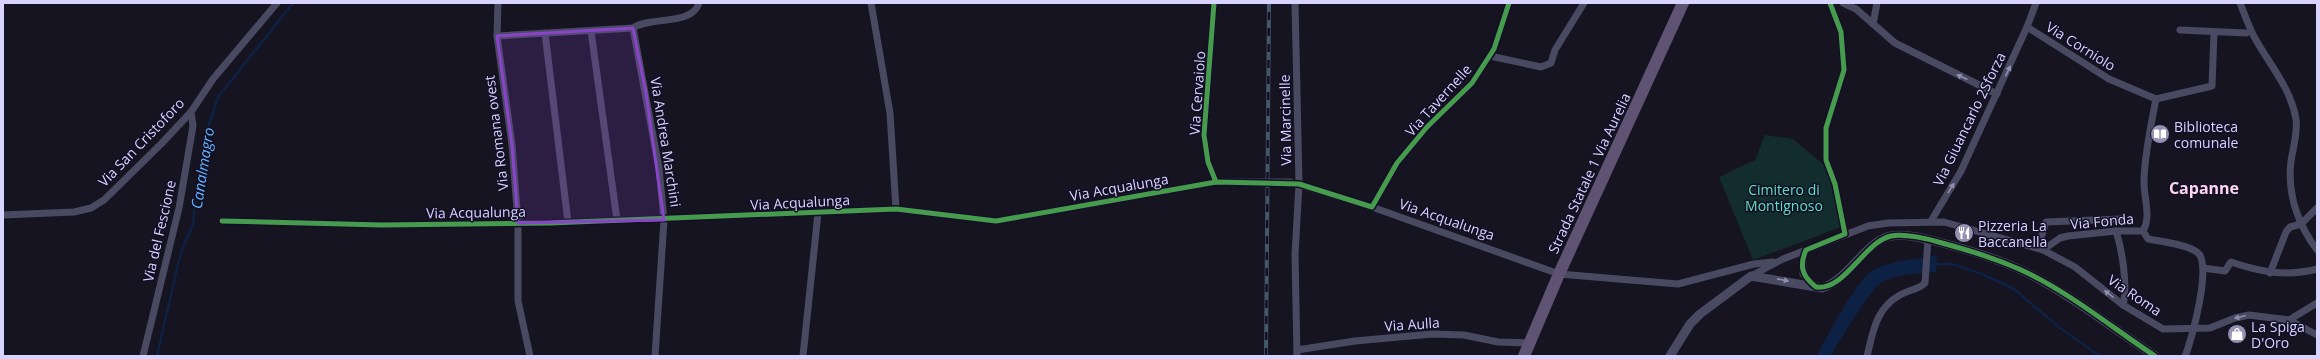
<svg xmlns="http://www.w3.org/2000/svg" width="2320" height="359" font-family="'Open Sans',sans-serif">
  <style>
    .green { fill: #132c2d }
    .water { fill: #0d2144 }
    .lines { fill: none; stroke-linecap: round; stroke-linejoin: round }
    .stream { stroke: #0d2144; stroke-width: 2.5 }
    .minor { stroke: #4a4962; stroke-width: 7 }
    .tertiary { stroke: #4a4962; stroke-width: 9 }
    .primary { stroke: #5e5373; stroke-width: 12 }
    .rail-casing { stroke: #43596b; stroke-width: 4 }
    .rail { stroke: #130f26; stroke-width: 2.5; stroke-dasharray: 8; stroke-linecap: butt }
    .minor-bridge { stroke: #4a4962; stroke-width: 7 }
    .cycleway-casing { stroke: #130f26; stroke-width: 8 }
    .cycleway { stroke: #469c4c; stroke-width: 5 }
    .oneway { fill: #928eb0 }
    .marked { fill: #8945c9; fill-opacity: 0.2; stroke: #8945c9; stroke-width: 3; stroke-linejoin: round }
    .labels { text-anchor: middle; dominant-baseline: central; stroke-width: 3; stroke-linejoin: round; paint-order: stroke }
    .street-label { font-size: 14px; fill: #d9d4ff; stroke: #130f26 }
    .poi-label { font-size: 14px; fill: #d9d4ff; stroke: #130f26; text-anchor: start }
    .park-label { font-size: 14px; fill: #5fe0c0; stroke: #130f26 }
    .water-label { font-size: 15px; font-style: italic; fill: #62b6ff; stroke: #130f26 }
    .quarter-label { font-size: 16px; font-weight: bold; fill: #ffd6f0; stroke: #130f26 }
  </style>
  <rect width="100%" height="100%" fill="#161421"/>
  <!-- green -->
  <polygon class="green" points="1765,135 1793,139 1824,165 1835,189 1841,227 1753,260 1719,177 1755,160"/>
  <!-- water -->
  <path class="water" d="M1937 255 1936 272C1920 274 1900 273 1884 281 1870 288 1841 340 1830 356H1816C1827 338 1856 280 1872 271 1891 260 1916 259 1937 255Z"/>
  <g class="lines">
    <!-- stream -->
    <g class="stream">
      <polyline points="1934,264 1952,264 1982,274 2014,289 2060,328 2100,356"/>
      <polyline points="157,356 178,264 184,244 193,225 195,203 203,162 206,133 218,97 293,3"/>
    </g>
    <!-- minor -->
    <g class="minor">
      <polyline points="498,3 497,36 512,145 518,223 518,301 530,356"/>
      <polyline points="871,3 890,113 896,209"/>
      <polyline points="1214,3 1204,135 1208,162 1216,182"/>
      <polyline points="1295,3 1299,184 1295,255 1297,356"/>
      <polyline points="1830,3 1841,32 1844,70 1826,128 1826,160 1835,184 1845,234"/>
      <polyline points="1843,3 1856,9 1895,43 1997,94"/>
      <path d="M2240 3C2245 15 2249 28 2256 40 2270 65 2291 89 2296 119 2298 132 2293 148 2291 161 2287 194 2298 224 2317 250"/>
      <polyline points="1873,24 1877,3"/>
      <polyline points="2027,27 2109,79 2156,99"/>
      <polyline points="633,28 659,168 664,220 655,356"/>
      <polyline points="2180,30 2246,33"/>
      <polyline points="591,31 617,220"/>
      <polyline points="545,33 568,222"/>
      <path d="M497 36 633 28C651 16 692 26 699 3"/>
      <polyline points="1490,56 1541,67 1551,63 1555,50 1584,3"/>
      <polyline points="2156,99 2212,86 2214,32"/>
      <polyline points="1290,182 1372,207 1559,274 1678,284 1754,264 1773,262"/>
      <polyline points="1372,207 1397,163 1427,127 1472,83 1494,49 1509,3"/>
      <polyline points="3,215 74,212 91,208 104,200 161,144 191,112 213,79 277,3"/>
      <polyline points="222,221 382,225 551,223 896,209 996,221 1216,182 1241,182"/>
      <polyline points="1931,221 1961,171 2027,27 2036,3"/>
      <path d="M2116 231C2122 250 2128 285 2123 305"/>
      <path d="M2143 231 2148 239C2160 241 2190 245 2198 253 2212 264 2192 340 2185 356"/>
      <path d="M2143 231C2152 215 2143 197 2144 179 2145 152 2151 125 2156 99"/>
      <polyline points="2038,248 2046,222 2120,219"/>
      <polyline points="1806,250 1803,258 1803,274 1816,287"/>
      <polyline points="2043,250 2060,238 2068,236 2116,231 2143,231"/>
      <path d="M2203 268 2225 271 2231 262C2260 272 2287 277 2317 269"/>
      <polyline points="2270,273 2286,232 2290,227 2301,224 2317,208"/>
      <polyline points="1751,276 1783,259 1868,226 1888,223 1944,222 2043,250 2075,267 2123,305 2163,329 2210,328 2235,318 2249,315 2289,320 2317,335"/>
      <polyline points="2289,320 2317,303"/>
      <polyline points="1297,350 1355,341 1432,334 1464,335 1498,342 1530,343"/>
      <polyline points="143,356 179,208 193,126 191,112"/>
      <polyline points="803,356 818,213"/>
      <path d="M1867 356C1873 332 1876 308 1900 295 1908 290 1918 290 1925 283L1928 239"/>
    </g>
    <!-- tertiary -->
    <path class="tertiary" d="M1670 356 1690 324 1700 314 1751 276 1822 288C1849 280 1865 241 1891 236 1906 233 1928 239 1942 243 1969 250 1995 258 2019 269 2068 292 2111 327 2155 356"/>
    <!-- primary -->
    <polyline class="primary" points="1524,356 1559,274 1683,3"/>
    <!-- rail casing -->
    <g class="rail-casing">
      <polyline id="rail" points="1266,356 1269,3"/>
    </g>
    <!-- rail -->
    <use href="#rail" class="rail"/>
    <!-- minor-bridge -->
    <polyline class="minor-bridge" points="1241,182 1290,182"/>
    <!-- cycleway casing -->
    <g class="cycleway-casing">
      <g id="cycleway">
        <polyline points="1214,3 1204,135 1208,162 1216,182"/>
        <path d="M1830 3 1841 32 1844 70 1826 128V160L1835 184 1845 234 1806 250C1799 266 1802 276 1816 287 1845 291 1864 242 1891 236 1904 233 1929 239 1942 243 1968 250 1994 258 2019 269 2068 291 2111 327 2155 356"/>
        <polyline points="222,221 382,225 551,223 896,209 996,221 1216,182 1299,184 1372,207 1397,163 1427,127 1472,83 1494,49 1509,3"/>
      </g>
    </g>
    <!-- cycleway -->
    <use href="#cycleway" class="cycleway"/>
  </g>
  <!-- one-way arrows -->
  <defs><path id="oneway-solid" d="M-6-.8H1V-3.2L6.5 0L1 3.2V.8H-6Z"/></defs>
  <g class="oneway">
    <use href="#oneway-solid" transform="translate(2008 71) rotate(-65)"/>
    <use href="#oneway-solid" transform="translate(1962 77) rotate(-155)"/>
    <use href="#oneway-solid" transform="translate(1951 188) rotate(-59)"/>
    <use href="#oneway-solid" transform="translate(1783 280) rotate(11)"/>
    <use href="#oneway-solid" transform="translate(2109 294) rotate(-142)"/>
    <use href="#oneway-solid" transform="translate(2240 317) rotate(166)"/>
  </g>
  <!-- marked area -->
  <path class="marked" d="M633 28 646 93 664 220 518 223 512 145 497 36Z"/>
  <!-- icons -->
  <defs>
    <g id="library-disc" transform="scale(1)"><circle r="9.5" fill="#9591b1" stroke="#130f26"/><path d="M-6-4Q-3-5.5-.7-3.5V5Q-3 3-6 4ZM6-4Q3-5.5 .7-3.5V5Q3 3 6 4Z" fill="#fff"/></g>
    <g id="restaurant-disc" transform="scale(1)"><circle r="9.5" fill="#9591b1" stroke="#130f26"/><path d="M-5-6h1v4h1v-4h1v4h1v-4h1v5L-1.5 .5V6h-2V.5L-5-1ZM5-6V6H3V1.5H1.5Q1.5-4 5-6Z" fill="#fff"/></g>
    <g id="shop-disc" transform="scale(1)"><circle r="9.5" fill="#9591b1" stroke="#130f26"/><path d="M-5-2.5h2.3a2.7 3.5 0 0 1 5.4 0H5L5.5 6h-11ZM-1.5-2.5h3a1.5 2.3 0 0 0-3 0Z" fill="#fff"/></g>
  </defs>
  <g fill-rule="evenodd">
    <use href="#library-disc" x="2160" y="134"/>
    <use href="#restaurant-disc" x="1964" y="233"/>
    <use href="#shop-disc" x="2237" y="334"/>
  </g>
  <g class="labels">
    <!-- street labels -->
    <g class="street-label">
      <text transform="translate(2081 46) rotate(32)">Via Corniolo</text>
      <text transform="translate(1197 93) rotate(-86)">Via Cervaiolo</text>
      <text transform="translate(1438 100) rotate(-48)">Via Tavernelle</text>
      <text transform="translate(1969 119) rotate(-64)">Via Giuancarlo 2Sforza</text>
      <text transform="translate(1285 120) rotate(-91)">Via Marcinelle</text>
      <text transform="translate(496 133) rotate(-97)">Via Romana ovest</text>
      <text transform="translate(141 142) rotate(-46)">Via San Cristoforo</text>
      <text transform="translate(666 142) rotate(81)">Via Andrea Marchini</text>
      <text transform="translate(1589 173) rotate(-65)">Strada Statale 1 Via Aurelia</text>
      <text transform="translate(1119 187) rotate(-10)">Via Acqualunga</text>
      <text transform="translate(800 202) rotate(-3)">Via Acqualunga</text>
      <text transform="translate(476 212) rotate(-1)">Via Acqualunga</text>
      <text transform="translate(1447 219) rotate(19)">Via Acqualunga</text>
      <text transform="translate(2102 221) rotate(-5)">Via Fonda</text>
      <text transform="translate(159 231) rotate(-77)">Via del Fescione</text>
      <text transform="translate(2135 295) rotate(34)">Via Roma</text>
      <text transform="translate(1412 324) rotate(-4)">Via Aulla</text>
    </g>
    <!-- poi labels -->
    <g class="poi-label">
      <text x="2174" y="126">Biblioteca<tspan x="2174" dy="16">comunale</tspan></text>
      <text x="1978" y="225">Pizzeria La<tspan x="1978" dy="16">Baccanella</tspan></text>
      <text x="2251" y="326">La Spiga<tspan x="2251" dy="16">D'Oro</tspan></text>
    </g>
    <!-- park labels -->
    <g class="park-label">
      <text x="1784" y="189">Cimitero di<tspan x="1784" dy="16">Montignoso</tspan></text>
    </g>
    <!-- water labels -->
    <g class="water-label">
      <text transform="translate(202 168) rotate(-81)">Canalmagro</text>
    </g>
    <!-- quarter labels -->
    <g class="quarter-label">
      <text x="2204" y="188">Capanne</text>
    </g>
  </g>
  <!-- border -->
  <rect width="2320" height="359" fill="none" stroke="#d9d4ff" stroke-width="8"/>
</svg>
